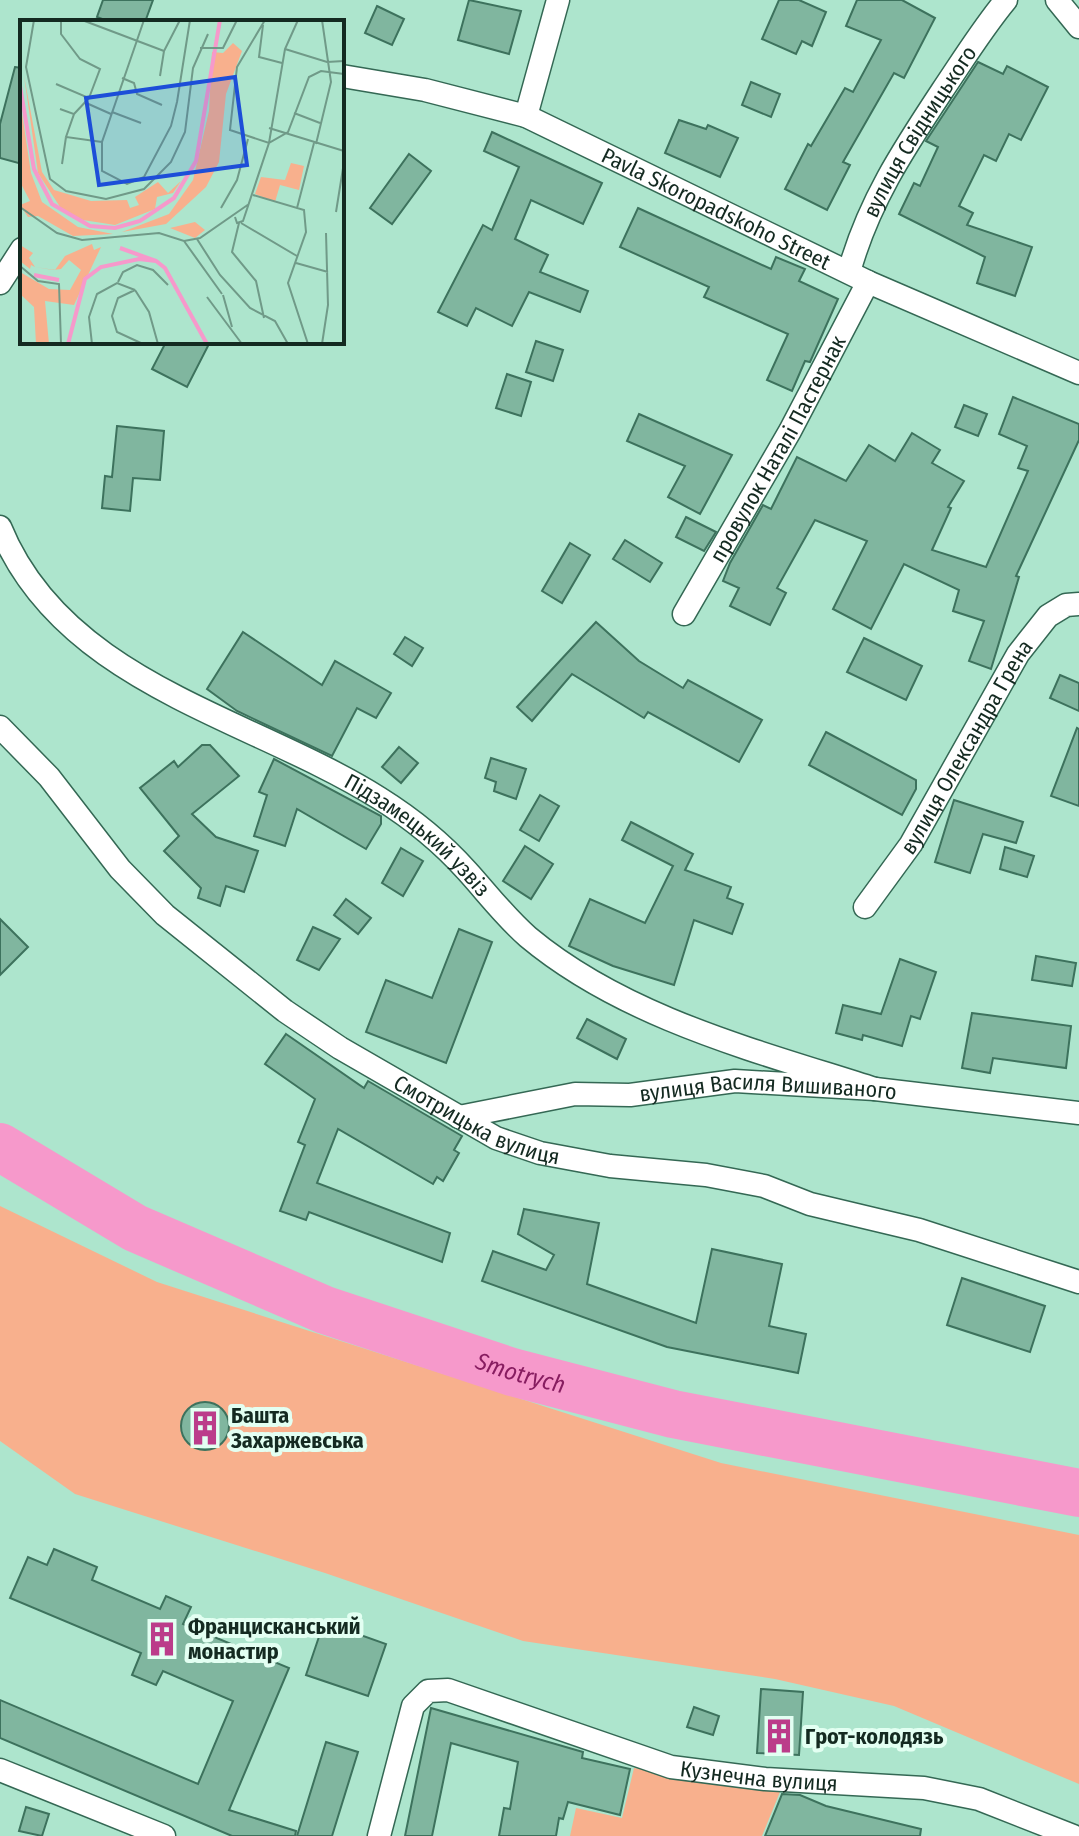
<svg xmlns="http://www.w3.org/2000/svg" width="1079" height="1836" font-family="'Fira Sans Condensed',sans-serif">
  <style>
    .green { fill: #f8b08d }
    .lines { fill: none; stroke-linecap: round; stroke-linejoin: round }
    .river { stroke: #f699cb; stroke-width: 48 }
    .building { fill: #80b69f; stroke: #3d725d; stroke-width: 2 }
    .minor-casing { stroke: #346854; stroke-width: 25 }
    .minor { stroke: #fff; stroke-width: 22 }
    .labels { text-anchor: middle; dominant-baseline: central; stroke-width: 8; stroke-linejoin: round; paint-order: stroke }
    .street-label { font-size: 22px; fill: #142a21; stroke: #e3fff2 }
    .poi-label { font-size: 22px; font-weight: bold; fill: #142a21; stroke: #e3fff2; text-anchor: start }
    .water-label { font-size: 24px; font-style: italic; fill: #871d60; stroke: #e3fff2 }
    .inset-river { fill: none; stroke: #f699cb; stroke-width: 4 }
    .inset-road { fill: none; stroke: #709a88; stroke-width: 2 }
    .view { fill: #1d4ed8; fill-opacity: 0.15; stroke: #1d4ed8; stroke-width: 4 }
    .inset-edge { fill: none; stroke: #142a21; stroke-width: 4 }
  </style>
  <rect width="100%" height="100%" fill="#ade5cd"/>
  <!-- green -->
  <g class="green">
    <polygon points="0,1206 157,1282 721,1463 1079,1535 1079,1784 894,1706 775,1679 523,1641 325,1573 75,1494 0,1441"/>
    <polygon points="634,1768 782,1787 762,1836 570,1836 576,1808 622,1818"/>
  </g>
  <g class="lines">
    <!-- river -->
    <path class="river" id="s1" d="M0 1147 135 1228 325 1310 512 1372 673 1414 1079 1493"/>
  </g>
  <!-- building -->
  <g class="building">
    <polygon points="103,0 153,0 145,22 110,22 97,17"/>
    <polygon points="469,0 521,11 509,54 458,40"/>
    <polygon points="779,0 799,0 826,12 812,46 802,41 796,54 762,39"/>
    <polygon points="857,0 902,0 935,18 904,78 894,73 843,162 850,165 827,210 785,189 808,144 811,146 845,88 853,92 881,40 846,26"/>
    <polygon points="377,6 404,19 392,45 365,33"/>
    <polygon points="978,62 1003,74 1007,66 1048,87 1021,140 1009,134 996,161 984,155 959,206 973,213 967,225 1032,247 1015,296 977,283 985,257 899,214 914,183 920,186 938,147 926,141"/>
    <polygon points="15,67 22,68 22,164 0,158 0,124"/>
    <polygon points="751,82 780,94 771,117 742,105"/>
    <polygon points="679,120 706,129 708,125 738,138 720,177 665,153"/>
    <polygon points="492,132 602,183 583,224 531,200 515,239 548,255 540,272 588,291 580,312 529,292 512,326 476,308 467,326 438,312 483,225 492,230 519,167 484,151"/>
    <polygon points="409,154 431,171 392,224 370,208"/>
    <polygon points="638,208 771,269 776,257 805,269 799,281 838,299 810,362 805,361 792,391 767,380 788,334 704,297 709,287 620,247"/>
    <polygon points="536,341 563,350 553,381 526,372"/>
    <polygon points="166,342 210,342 187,387 152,369"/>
    <polygon points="507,374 531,382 521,416 496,408"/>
    <polygon points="1013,397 1079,424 1079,440 1016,576 1019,577 991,669 969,661 984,621 953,611 959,590 904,564 871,629 833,609 867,541 815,520 777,588 786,593 770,625 730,606 739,588 723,581 730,563 763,505 771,509 797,457 846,481 869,445 895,461 912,433 940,450 932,463 964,481 948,507 951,508 932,550 986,567 1028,471 1018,468 1027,446 999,434"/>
    <polygon points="964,405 987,414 978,436 955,427"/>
    <polygon points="639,414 732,455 700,514 668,497 685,466 627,441"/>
    <polygon points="117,426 164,431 160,480 133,478 130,511 102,508 105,476 112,477"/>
    <polygon points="686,517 716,532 704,551 676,537"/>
    <polygon points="625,540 662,563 650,582 613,559"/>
    <polygon points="570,543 590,555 562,603 542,591"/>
    <polygon points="596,622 639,661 683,688 688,680 762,720 739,762 648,712 644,718 572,674 532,721 517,707"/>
    <polygon points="243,632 322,685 335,661 391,693 376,718 357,708 332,756 237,711 207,689"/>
    <polygon points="405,637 423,648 412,666 394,654"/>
    <polygon points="864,638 922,666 906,700 847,672"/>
    <polygon points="1060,675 1079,683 1079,711 1050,698"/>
    <polygon points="1077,728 1079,729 1079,806 1051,796"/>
    <polygon points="826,732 916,780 916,789 902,815 809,765"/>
    <polygon points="202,745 210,745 239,776 192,814 216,837 258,851 244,892 226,886 220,906 198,898 201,888 164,851 179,836 140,788 174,761 178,767"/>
    <polygon points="399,747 418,763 401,783 382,767"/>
    <polygon points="491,758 526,769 516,799 494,791 496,782 485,778"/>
    <polygon points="274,759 381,816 381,824 366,849 297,809 285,846 254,836 267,795 259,792"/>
    <polygon points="540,795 559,806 539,841 520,830"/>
    <polygon points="954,800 1023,822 1016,843 983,834 970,873 935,862"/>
    <polygon points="631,822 693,854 685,870 731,887 727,898 743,904 732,934 694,920 674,985 613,966 569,946 590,899 645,923 673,866 622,840"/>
    <polygon points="525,846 553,864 531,899 503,881"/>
    <polygon points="1005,847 1034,856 1027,877 1000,869"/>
    <polygon points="401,848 423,861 403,896 382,883"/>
    <polygon points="346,899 371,918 358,934 334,915"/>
    <polygon points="0,919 28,947 0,975"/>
    <polygon points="313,927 340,939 319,970 297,960"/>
    <polygon points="459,929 492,942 446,1063 366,1032 386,980 432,998"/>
    <polygon points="1036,956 1076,963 1072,986 1032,980"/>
    <polygon points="900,959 936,972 920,1019 911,1016 902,1046 863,1035 862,1040 836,1033 843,1005 881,1014"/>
    <polygon points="972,1013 1071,1026 1066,1068 993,1058 990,1073 962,1068"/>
    <polygon points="587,1019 626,1039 617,1059 577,1038"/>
    <polygon points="286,1034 364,1088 368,1081 462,1136 454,1150 459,1153 443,1181 437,1177 433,1184 338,1129 317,1183 450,1233 442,1262 309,1212 306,1220 280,1211 305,1145 298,1142 315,1099 265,1064"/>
    <polygon points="524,1209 599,1223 587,1284 696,1323 712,1249 782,1264 769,1326 806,1334 798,1373 667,1347 482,1281 493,1251 546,1270 554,1255 518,1234"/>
    <polygon points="962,1278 1045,1306 1030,1352 947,1325"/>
    <circle cx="205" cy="1426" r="24"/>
    <polygon points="54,1549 97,1567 92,1580 160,1609 166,1596 191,1607 183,1624 289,1668 229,1810 296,1831 295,1836 232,1836 0,1738 0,1700 198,1784 233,1701 163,1671 156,1685 132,1675 141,1653 10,1598 28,1557 47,1565"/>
    <polygon points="324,1622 386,1644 368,1696 306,1675"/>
    <polygon points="761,1689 803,1692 799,1755 757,1753"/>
    <polygon points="694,1707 719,1716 713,1735 687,1727"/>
    <polygon points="431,1708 583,1752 582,1758 630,1769 620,1815 568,1802 563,1819 559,1818 556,1836 499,1836 504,1808 510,1809 518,1762 451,1743 432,1836 405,1836"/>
    <polygon points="326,1742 358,1752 332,1836 297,1836"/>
    <polygon points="782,1794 800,1795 826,1806 921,1829 920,1836 765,1836"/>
    <polygon points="26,1807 49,1814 42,1836 19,1831"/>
  </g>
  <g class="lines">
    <!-- minor casing -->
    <g class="minor-casing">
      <g id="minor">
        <polyline points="1057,0 1079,27"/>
        <path id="s2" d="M342 76 425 90 526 116 868 282 1079 373"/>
        <polyline points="526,116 558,0"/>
        <path id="s3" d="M849 272C868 203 903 150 942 91 963 60 982 29 1006 0"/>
        <polyline points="0,283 22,249"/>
        <path id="s4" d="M0 527C63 683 250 717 379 798 411 818 441 842 467 871 487 893 505 917 528 937 625 1018 757 1051 875 1089"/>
        <path id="s5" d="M684 614 790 431 868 282"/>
        <path id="s6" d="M0 727 49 777 120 869 165 915 285 1011 340 1048 496 1138 540 1153 610 1166 706 1175 764 1186 810 1204 919 1230 1079 1282"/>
        <path id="s7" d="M865 907 911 844 1018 654 1048 616 1066 605 1079 604"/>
        <path id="s8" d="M459 1117 575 1094 630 1095 735 1081 875 1089 1079 1113"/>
        <polyline points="0,1770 164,1836"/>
        <path id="s9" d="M379 1836 413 1706 428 1691 448 1690 671 1767 765 1779 924 1788 979 1799 1073 1836"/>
      </g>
    </g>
    <!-- minor -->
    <use href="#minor" class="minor"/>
  </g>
  <!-- icons -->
  <defs>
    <g id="building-bare" transform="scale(2.76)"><path d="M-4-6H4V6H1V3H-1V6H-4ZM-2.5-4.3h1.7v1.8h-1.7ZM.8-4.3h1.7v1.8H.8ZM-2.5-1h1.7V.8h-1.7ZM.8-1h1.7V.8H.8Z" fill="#bb3c8a" stroke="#e3fff2" stroke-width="2.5" paint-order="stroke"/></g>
  </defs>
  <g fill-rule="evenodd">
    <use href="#building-bare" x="205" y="1428"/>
    <use href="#building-bare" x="162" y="1639"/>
    <use href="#building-bare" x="779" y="1736"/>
  </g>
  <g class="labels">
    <!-- street labels -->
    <g class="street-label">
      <text stroke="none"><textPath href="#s3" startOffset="158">вулиця Свідницького</textPath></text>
      <text stroke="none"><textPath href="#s2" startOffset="400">Pavla Skoropadskoho Street</textPath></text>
      <text stroke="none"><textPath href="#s5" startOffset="190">провулок Наталі Пастернак</textPath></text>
      <text stroke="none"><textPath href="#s7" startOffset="190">вулиця Олександра Грена</textPath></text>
      <text stroke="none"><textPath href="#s4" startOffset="530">Підзамецький узвіз</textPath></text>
      <text stroke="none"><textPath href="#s8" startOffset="312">вулиця Василя Вишиваного</textPath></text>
      <text stroke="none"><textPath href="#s6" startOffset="626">Смотрицька вулиця</textPath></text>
      <text stroke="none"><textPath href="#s9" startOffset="500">Кузнечна вулиця</textPath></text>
    </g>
    <!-- poi labels -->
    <g class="poi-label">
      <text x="231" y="1415">Башта<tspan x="231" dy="25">Захаржевська</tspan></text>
      <text x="188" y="1626">Францисканський<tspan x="188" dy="25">монастир</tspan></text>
      <text x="805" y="1736">Грот-колодязь</text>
    </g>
    <!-- water labels -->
    <g class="water-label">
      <text stroke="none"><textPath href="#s1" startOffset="570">Smotrych</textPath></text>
    </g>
  </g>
  <!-- overview -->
  <g transform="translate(20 20)">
    <rect width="324" height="324" fill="#ade5cd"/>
    <path d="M213 23 222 31 206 74 199 142 186 167 146 204 102 212 149 194 173 160 189 91 192 32 203 33ZM4 56 22 152 34 170 71 181 107 180 110 188 119 185 115 177 138 162 148 173 161 161 153 173 137 177 135 189 95 205 63 200 42 190 18 153ZM0 80 11 153 22 182 58 207 93 214 53 216 18 196 8 197 0 185 10 181 0 162ZM271 143 284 146 279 170 260 165 255 182 235 174 241 157 265 160ZM175 202 185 210 175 218 150 208ZM72 224 74 230 81 227 54 285 25 281 29 324H16L14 287 0 274V252L29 269 50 270 61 250 49 240 41 249 33 250 15 247 11 245 10 249 0 241V225L13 233 9 238 15 247 35 250 45 236Z" fill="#f8b08d"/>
    <path class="inset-river" d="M0 66 14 149 32 184 70 206 95 208 120 201 154 178 176 141 200 0M100 228 136 241M14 255 39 260M48 324 65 259 81 247 119 239 136 241 145 248 187 324"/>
    <path class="inset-road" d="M14 0 6 47 30 159 46 171 86 179 124 169 151 142 165 112 173 48 188 14M41 0V14L60 39 80 49 69 78M62 0 144 31M124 0 82 122V151L107 164 124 157 151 106 157 82M245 0 217 47 210 110 249 123 265 29 278 0M243 5 239 37 262 43M180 28H203L217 0M265 29 307 42 324 41M140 56 144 31 160 0M102 58 114 63 117 74 142 85M36 64 69 78 54 94M64 82 91 94M157 82 170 0M40 89 54 94 46 117 82 122M92 92 121 103M274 93 300 103M249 108 324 131M296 124 311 62 302 0M42 144 46 117M233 175 284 190 286 212 268 263 288 324M0 187 37 213 62 220 139 213 164 221 180 218 229 184M201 188 217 160 228 119M277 188 294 123M316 192 324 142M215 197 217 203 223 201 249 123 268 112 289 57 301 51 324 54M219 203 212 232 236 261 244 298M221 203 277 236M177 219 200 255 230 288 255 301 268 324M164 221 202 274M276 243 308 252M0 246 18 261 39 264 41 324M98 262 103 252 117 245 133 250 148 265M115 270 98 278 92 296 97 312 123 324M115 270 129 292 138 324M203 275 212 307M187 277 222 324M72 324 69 297 77 274 97 263 115 270M302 324 308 285 306 213"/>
    <path class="view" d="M215 57 227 145 79 165 66 78Z"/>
    <rect width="324" height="324" class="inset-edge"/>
  </g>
</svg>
